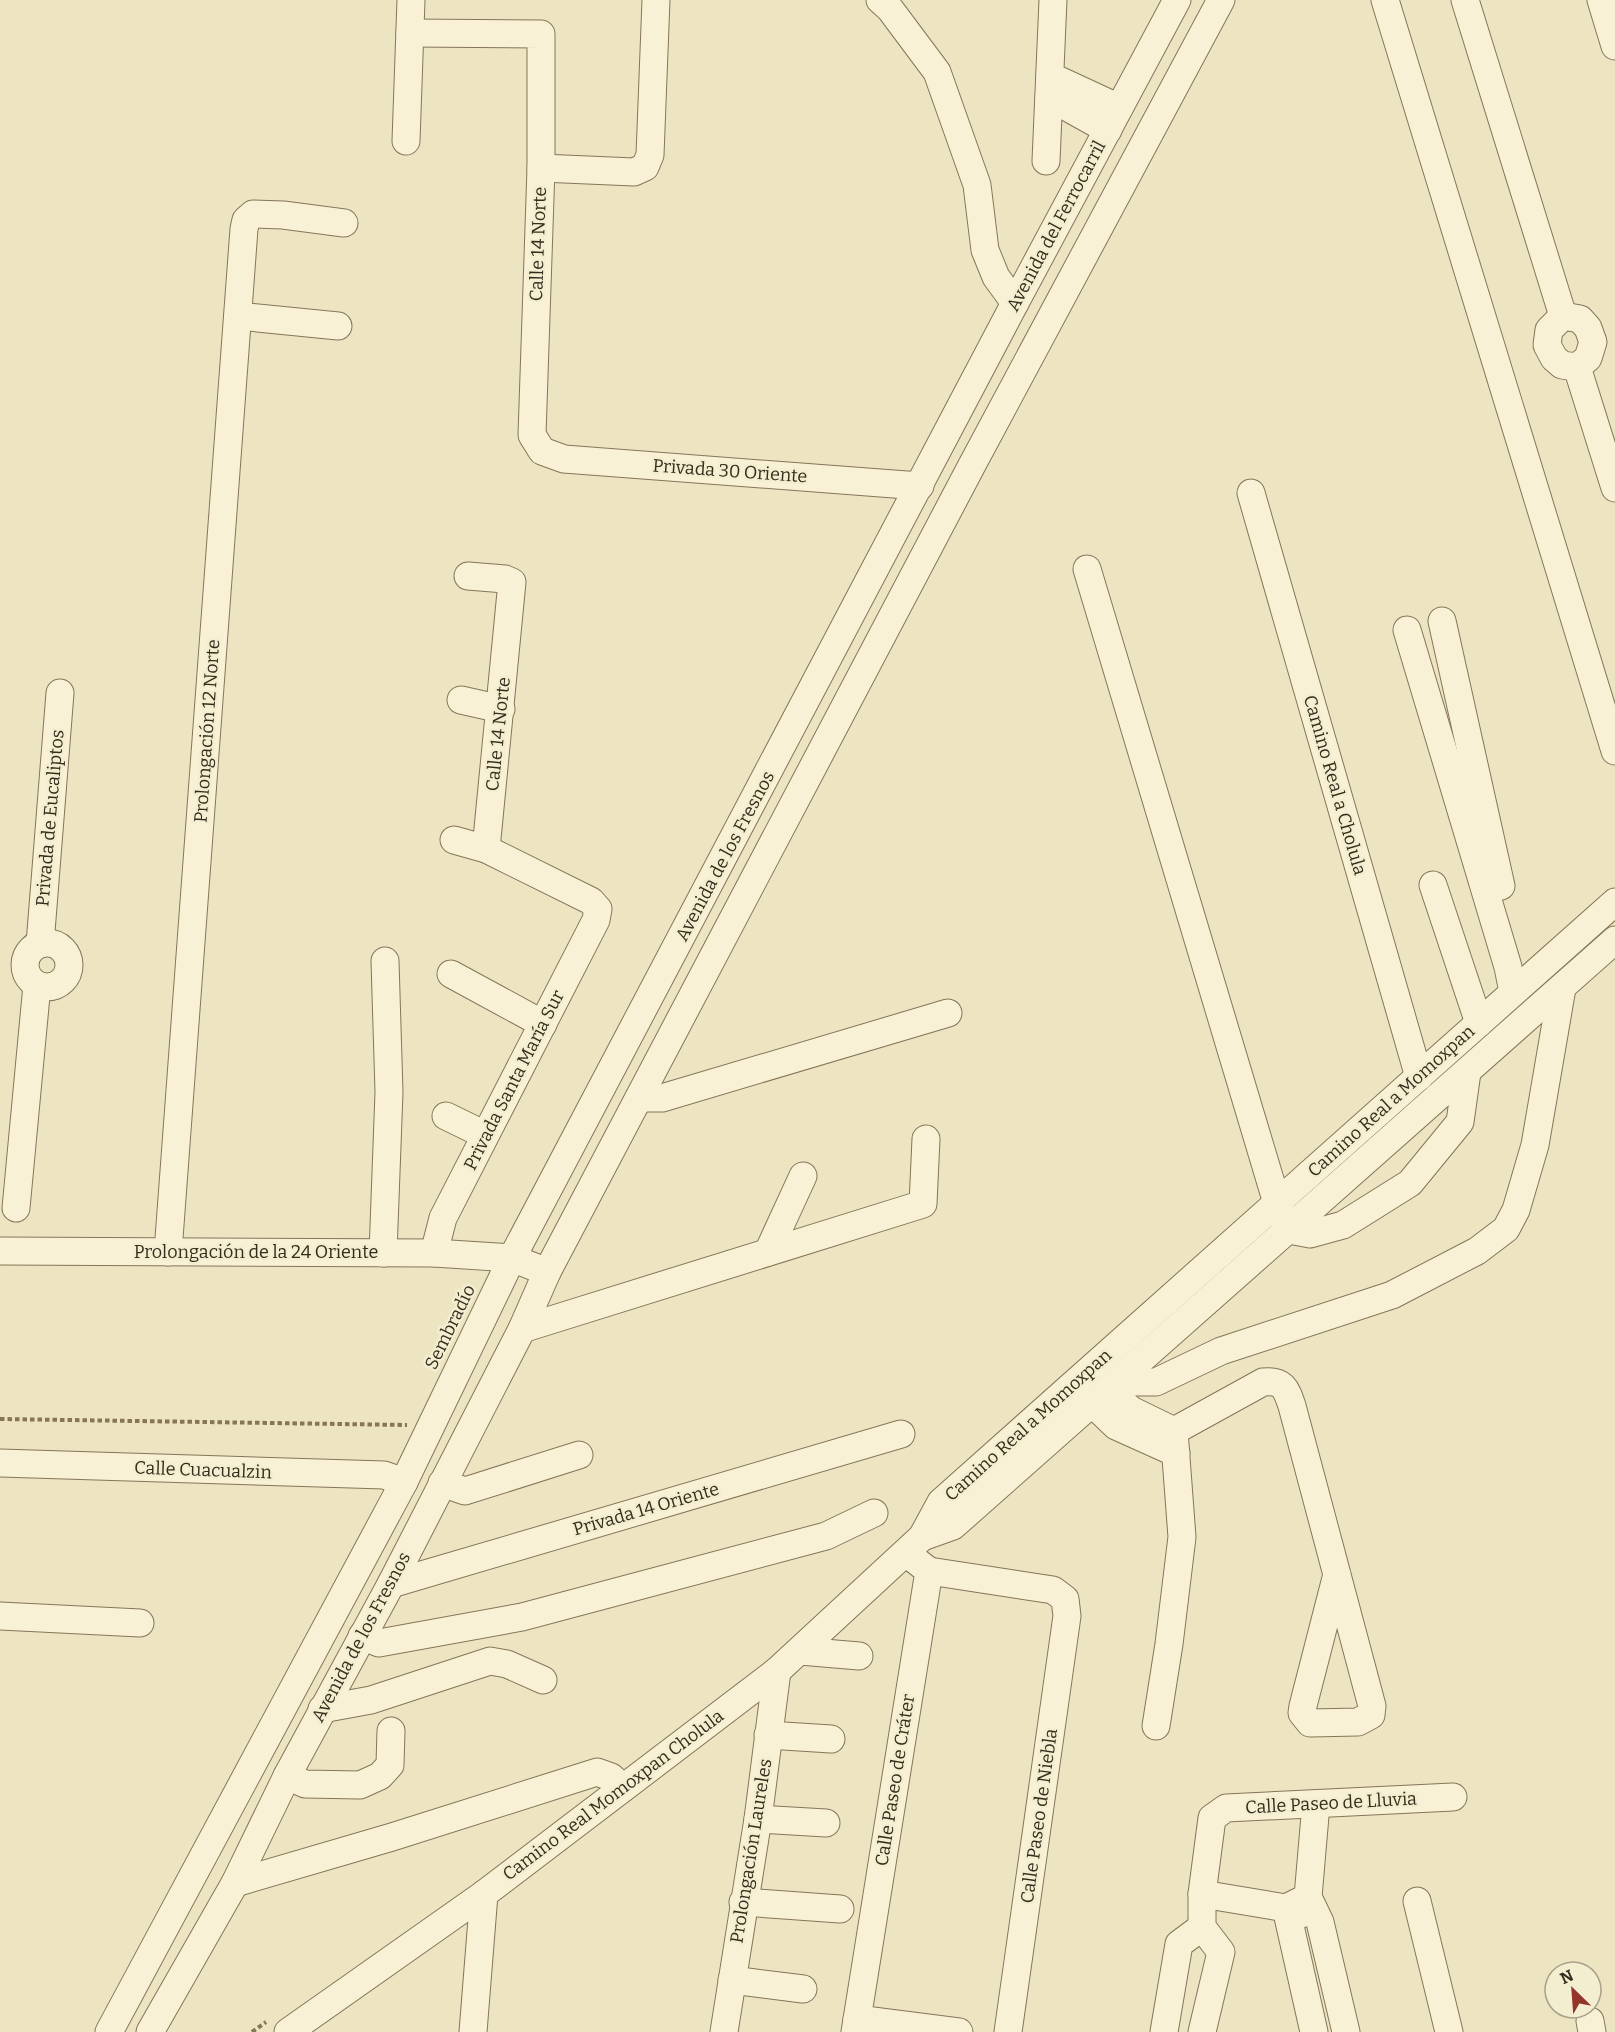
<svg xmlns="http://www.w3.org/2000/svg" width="1615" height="2032" font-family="Bitter,serif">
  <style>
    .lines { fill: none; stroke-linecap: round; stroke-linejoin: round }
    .minor-casing { stroke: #867559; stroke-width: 29 }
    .path { stroke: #867559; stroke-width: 4; stroke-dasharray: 4.5 3; stroke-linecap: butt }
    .minor { stroke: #f8f1d5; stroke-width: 27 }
    .labels { text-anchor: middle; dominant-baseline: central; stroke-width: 5; stroke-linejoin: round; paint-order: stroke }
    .street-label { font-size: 18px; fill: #362c1d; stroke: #f4eed1 }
  </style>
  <rect width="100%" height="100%" fill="#ede4c2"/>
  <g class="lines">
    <!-- minor casing -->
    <g class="minor-casing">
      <g id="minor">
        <polyline points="880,0 890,9 937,72 977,185 985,250 996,277 1015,303"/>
        <polyline points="1385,0 1615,751"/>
        <polyline points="1465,0 1563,316"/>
        <polyline points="1601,0 1615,46"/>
        <polyline points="410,33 541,34 541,168 532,435 542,451 564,459 920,486"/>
        <polyline points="1050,76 1119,108"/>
        <polyline points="1049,97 1108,130"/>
        <polyline points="406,141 411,0"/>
        <polyline points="1046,161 1053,0"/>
        <polyline points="541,168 634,172 645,167 650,155 656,0"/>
        <polyline points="238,316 338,326"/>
        <polygon points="1563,316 1580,319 1588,328 1593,342 1588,358 1577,367 1562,365 1554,358 1547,345 1549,330"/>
        <polyline points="1577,367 1615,488"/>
        <polyline points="1251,493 1419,1077"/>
        <polyline points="1087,569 1277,1203 1289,1230 1310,1234 1343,1225 1410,1183 1460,1122 1467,1072"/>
        <polyline points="468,576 505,579 512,582 486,849"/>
        <polyline points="1442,621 1501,886"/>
        <polyline points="1407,630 1508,967 1513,992"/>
        <polyline points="461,700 501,709"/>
        <polyline points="1433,885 1479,1023"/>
        <circle cx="47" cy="965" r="22"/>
        <polyline points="40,944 60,693"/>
        <polyline points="451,974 543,1024"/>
        <polyline points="639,1098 662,1098 948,1013"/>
        <polyline points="446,1116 485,1135"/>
        <polyline points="16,1208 37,985"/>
        <polyline points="0,1251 434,1253 512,1258 547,1272 522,1329 391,1584 287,1776 235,1883 150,2032"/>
        <polyline points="168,1252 244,229 246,220 253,214 283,215 344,223"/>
        <polyline points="768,1252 803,1176"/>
        <polyline points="383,1253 389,1092 385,961"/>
        <polyline points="434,1253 443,1218 596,920 598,909 591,901 486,849 454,840"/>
        <polyline points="547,1272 972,465 1221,0"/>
        <polyline points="522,1329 923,1204 926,1139"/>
        <polyline points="1121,1377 1137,1382 1156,1382 1221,1351 1392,1295 1477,1251 1506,1229 1516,1210 1535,1145 1562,988"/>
        <polyline points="1108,1389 1131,1410 1174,1431"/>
        <polyline points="1092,1403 1116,1426 1176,1453"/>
        <path d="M1174 1431 1263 1382C1283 1380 1286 1388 1292 1406L1372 1706 1371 1715 1358 1722 1310 1723 1302 1713 1303 1706 1337 1574"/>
        <polyline points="0,1463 384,1475 404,1482"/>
        <polyline points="442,1483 465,1491 579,1455"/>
        <polyline points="922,1537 953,1526 1615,940"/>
        <polyline points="929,1571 1053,1590 1065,1599 1067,1616 1008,2032"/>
        <polyline points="391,1584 901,1434"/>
        <polyline points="0,1616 140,1623"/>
        <polyline points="362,1636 379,1643 522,1617 826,1536 874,1513"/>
        <polyline points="800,1651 859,1656"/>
        <polyline points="322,1709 371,1700 490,1661 507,1664 543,1680"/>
        <polyline points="1156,1726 1169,1644 1182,1537 1174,1431"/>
        <polyline points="768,1735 831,1739"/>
        <polyline points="287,1776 305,1784 360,1785 380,1776 390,1765 391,1731"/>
        <polyline points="1316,1804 1308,1897 1320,1922 1346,2032"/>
        <polyline points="758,1819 826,1823"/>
        <polyline points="235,1883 392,1837 597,1772 611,1777 623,1788"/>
        <polyline points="1202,1894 1286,1908 1301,1914"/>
        <polyline points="1308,1897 1286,1908 1314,2032"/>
        <polyline points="1417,1901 1449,2032"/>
        <polyline points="743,1902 840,1909"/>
        <polyline points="732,1980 803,1989"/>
        <polyline points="857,2019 959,2032"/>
        <polyline points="1590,2021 1592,2032"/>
        <polyline points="109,2032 404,1482 512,1258 1015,303 1177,0"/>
        <polyline points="288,2032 484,1894 777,1671 922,1537 941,1502 1615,902"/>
        <polyline points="473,2032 484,1894"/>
        <polyline points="724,2032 758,1819 777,1671"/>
        <polyline points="855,2032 929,1571 915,1560"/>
        <polyline points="1164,2032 1179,1944 1202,1927"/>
        <polyline points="1202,2032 1221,1952 1202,1927 1202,1894 1212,1818 1226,1808 1453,1797"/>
      </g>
    </g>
    <!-- path -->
    <g class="path">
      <polyline points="0,1419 407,1425"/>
      <polyline points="252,2032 266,2022"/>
    </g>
    <!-- minor -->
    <use href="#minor" class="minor"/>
  </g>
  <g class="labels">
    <!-- street labels -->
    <g class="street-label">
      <text transform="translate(1056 226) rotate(-62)">Avenida del Ferrocarril</text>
      <text transform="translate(538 244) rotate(-88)">Calle 14 Norte</text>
      <text transform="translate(730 471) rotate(4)">Privada 30 Oriente</text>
      <text transform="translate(207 731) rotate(-86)">Prolongación 12 Norte</text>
      <text transform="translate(498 734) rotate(-84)">Calle 14 Norte</text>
      <text transform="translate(1335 785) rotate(74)">Camino Real a Cholula</text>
      <text transform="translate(50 818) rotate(-85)">Privada de Eucaliptos</text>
      <text transform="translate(725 856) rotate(-62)">Avenida de los Fresnos</text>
      <text transform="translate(514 1080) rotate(-63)">Privada Santa María Sur</text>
      <text transform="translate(1391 1101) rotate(-42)">Camino Real a Momoxpan</text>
      <text x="256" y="1252">Prolongación de la 24 Oriente</text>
      <text transform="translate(450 1327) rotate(-64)">Sembradío</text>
      <text transform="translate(1028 1425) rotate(-42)">Camino Real a Momoxpan</text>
      <text transform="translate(203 1470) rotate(2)">Calle Cuacualzin</text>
      <text transform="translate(646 1509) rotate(-16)">Privada 14 Oriente</text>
      <text transform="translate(361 1637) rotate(-62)">Avenida de los Fresnos</text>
      <text transform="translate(895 1780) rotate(-81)">Calle Paseo de Cráter</text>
      <text transform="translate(613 1795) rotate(-37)">Camino Real Momoxpan Cholula</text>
      <text transform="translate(1331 1803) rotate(-3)">Calle Paseo de Lluvia</text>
      <text transform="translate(1039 1816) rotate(-82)">Calle Paseo de Niebla</text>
      <text transform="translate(751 1851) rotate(-81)">Prolongación Laureles</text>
    </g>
  </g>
  <!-- north arrow -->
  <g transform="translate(1573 1990) rotate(335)"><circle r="28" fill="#f4eed1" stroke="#a8a089" stroke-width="1.5"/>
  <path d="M0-4.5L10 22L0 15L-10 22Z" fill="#93352b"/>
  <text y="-9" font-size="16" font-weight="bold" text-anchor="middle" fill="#362c1d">N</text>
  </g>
</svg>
